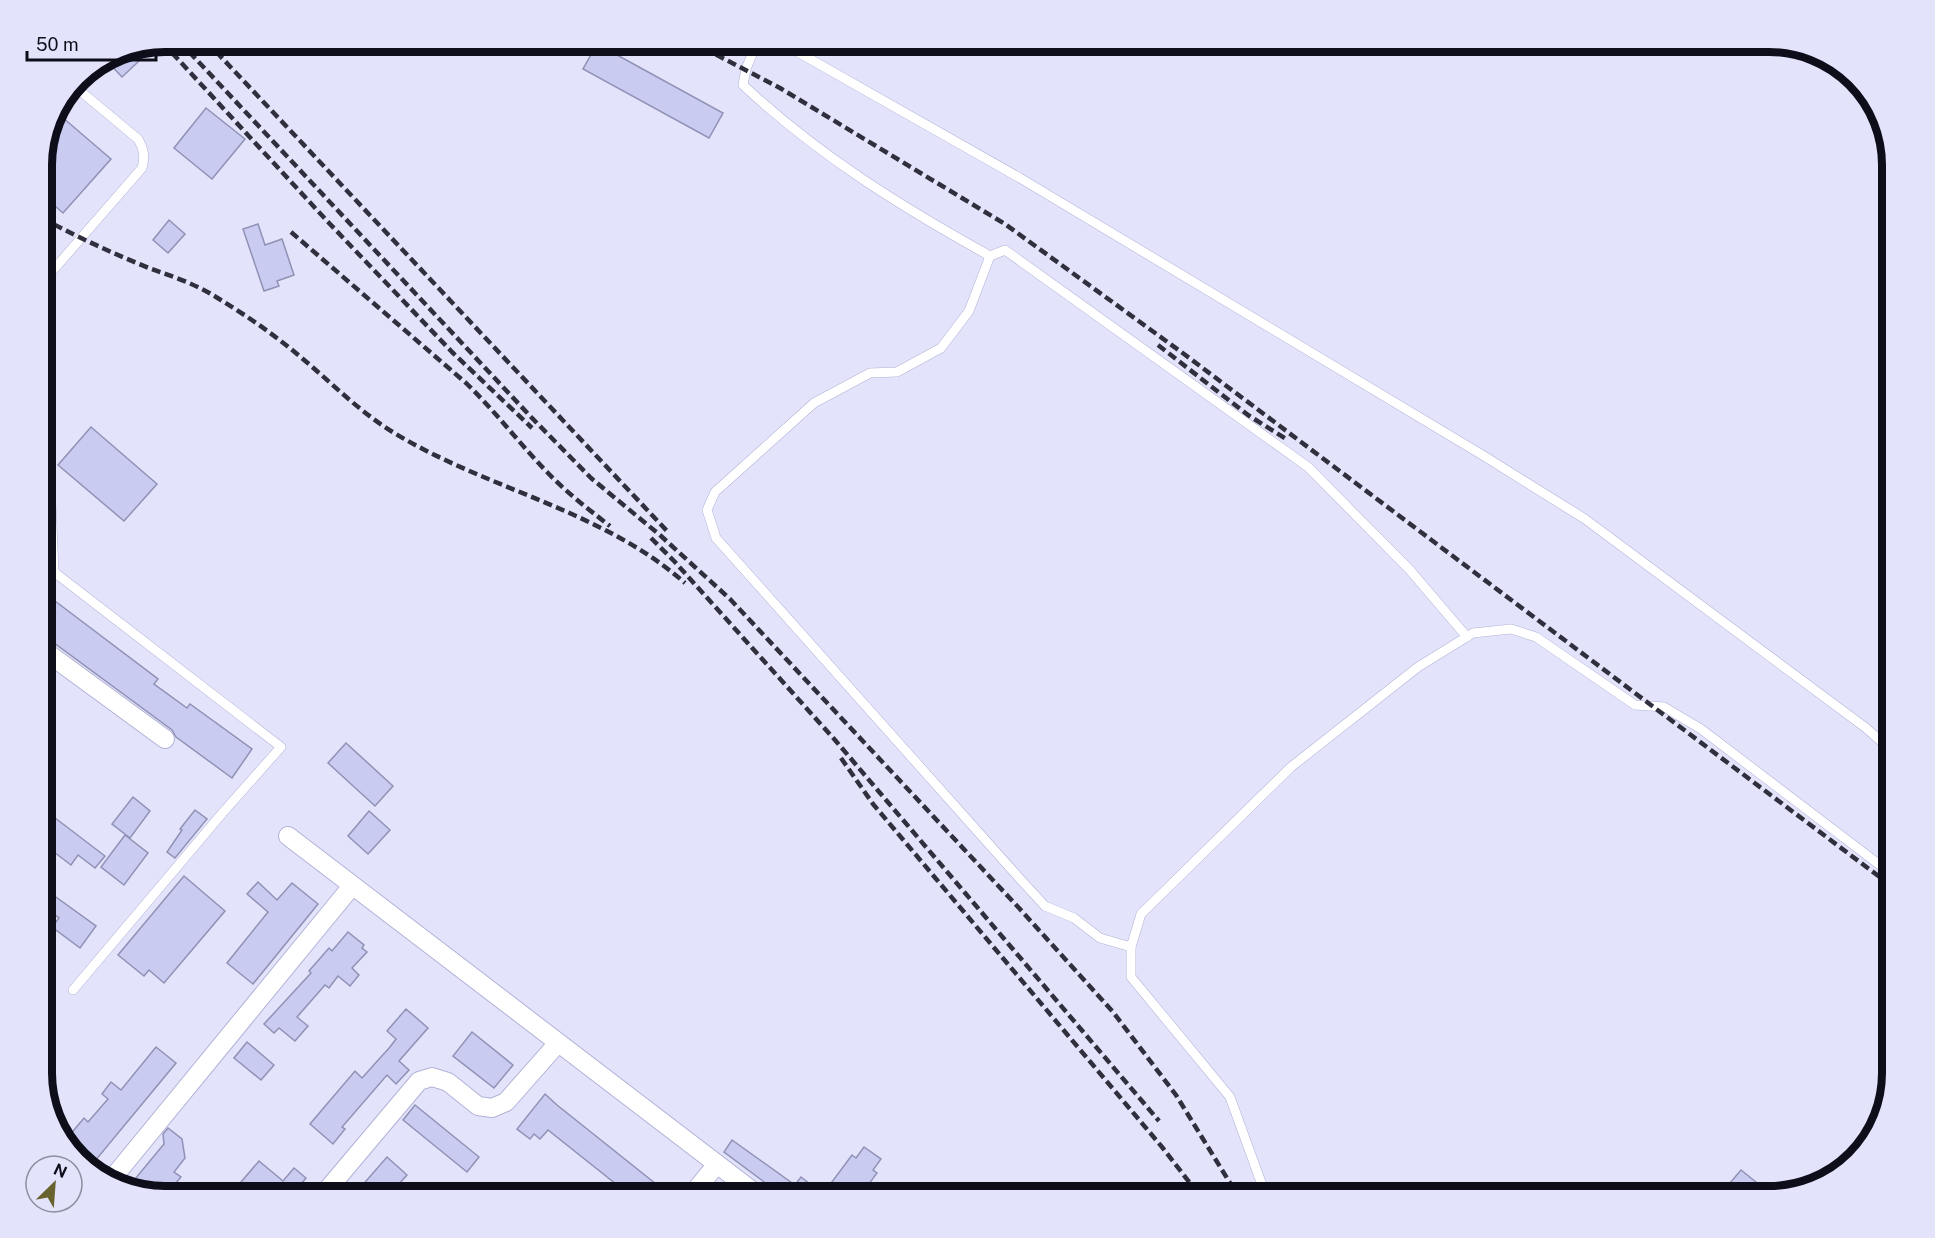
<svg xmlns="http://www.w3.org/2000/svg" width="1935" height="1238" font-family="'Public Sans',sans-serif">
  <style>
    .building { fill: #c9cbf1; stroke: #9091b5; stroke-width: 1.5 }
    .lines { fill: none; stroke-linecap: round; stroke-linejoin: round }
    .lane-casing { stroke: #b1b2d7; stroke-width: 10 }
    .street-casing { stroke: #b1b2d7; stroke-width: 20 }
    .lane { stroke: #fff; stroke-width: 9 }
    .street { stroke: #fff; stroke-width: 18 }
    .rail { stroke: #2f2f3e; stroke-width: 4.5; stroke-dasharray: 9 4.5; stroke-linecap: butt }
    .rim { fill: none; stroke: #0e0e1b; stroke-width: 8 }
  </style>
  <rect width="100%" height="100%" fill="#e3e4fb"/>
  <!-- building -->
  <g class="building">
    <polygon points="157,44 122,77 106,60 119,51"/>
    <polygon points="597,44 723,113 709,138 583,69"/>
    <polygon points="206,108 245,139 212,179 174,148"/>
    <polygon points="55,111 111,159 63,213 42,195 42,158"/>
    <polygon points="169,220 185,234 168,253 153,240"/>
    <polygon points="258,224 265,245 282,239 294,275 277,281 279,286 264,291 243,229"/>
    <polygon points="91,427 157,484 124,521 58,465"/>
    <polygon points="55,601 158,679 154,684 187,708 190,704 252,749 232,778 176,737 172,730 42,634 42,617"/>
    <polygon points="346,743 393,786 375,806 328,763"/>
    <polygon points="133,797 150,811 130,838 112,824"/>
    <polygon points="42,808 105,856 95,868 78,855 71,865 42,843"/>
    <polygon points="195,810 207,819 175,858 167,852 182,830 180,829"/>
    <polygon points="369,811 390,830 368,854 348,836"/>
    <polygon points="125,835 148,853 124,885 101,867"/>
    <polygon points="184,876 225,911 164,983 149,970 144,976 118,955"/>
    <polygon points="258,882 277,900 292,883 318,904 253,984 227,963 268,912 247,894"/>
    <polygon points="42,887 96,926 80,948 52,927 59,918 42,905"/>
    <polygon points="348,932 364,945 362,948 367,952 352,968 359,975 350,986 338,976 329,988 325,985 297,1017 308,1026 295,1041 279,1028 274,1033 264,1024 311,973 309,971 329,948 332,951"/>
    <polygon points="406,1009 428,1028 399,1061 409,1070 396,1084 387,1075 342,1127 345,1129 333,1144 310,1124 355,1071 362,1078 390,1047 396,1039 387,1031"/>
    <polygon points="472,1032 513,1065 494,1088 453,1056"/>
    <polygon points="247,1042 274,1065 261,1080 234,1058"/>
    <polygon points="156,1047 176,1063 90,1167 76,1153 82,1146 69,1136 84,1118 88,1122 108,1099 102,1094 111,1082 121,1090"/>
    <polygon points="545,1094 557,1105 671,1196 631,1196 548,1130 540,1139 534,1134 530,1139 517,1129"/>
    <polygon points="415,1105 479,1157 467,1172 403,1120"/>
    <polygon points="168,1128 182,1139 185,1158 174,1172 181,1177 165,1196 130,1185 164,1144 163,1134"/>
    <polygon points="732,1140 795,1185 801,1177 823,1194 852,1155 856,1158 864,1147 881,1159 873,1170 877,1173 860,1196 783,1196 724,1152"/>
    <polygon points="387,1157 407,1175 388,1196 353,1196"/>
    <polygon points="259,1161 283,1181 294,1168 306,1178 295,1191 301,1196 229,1196"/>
    <polygon points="1741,1170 1772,1195 1719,1196"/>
  </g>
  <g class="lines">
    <!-- lane casing -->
    <g class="lane-casing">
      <g id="lane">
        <path d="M757 42 746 69 743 85C818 155 900 206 990 256"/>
        <polyline points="780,42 1020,178 1484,456 1585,519 1866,728 1893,752"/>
        <path d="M42 283 142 168C145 157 144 149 138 139L73 85"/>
        <polyline points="42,362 45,364 54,572 42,587"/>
        <polyline points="54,572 281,747 225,810 73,990"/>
        <polyline points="1131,947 1100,938 1074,918 1045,906 1021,880 716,538 707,510 715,492 814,403 870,373 897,372 941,348 969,311 990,256 1005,250 1308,467 1409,569 1467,637"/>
        <polyline points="1266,1196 1230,1097 1131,977 1131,947 1141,914 1291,767 1418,667 1473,633 1511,629 1536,637 1635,705 1664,707 1701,729 1893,875"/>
      </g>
    </g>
    <!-- street casing -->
    <g class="street-casing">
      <g id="street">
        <polyline points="42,649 165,739"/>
        <polyline points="288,836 759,1196"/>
        <polyline points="111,1180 352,886"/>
        <polyline points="322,1196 419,1081 432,1077 448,1082 478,1106 492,1108 506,1102 558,1043"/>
        <polyline points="691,1196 717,1164"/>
      </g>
    </g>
    <!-- lane -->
    <use href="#lane" class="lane"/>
    <!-- street -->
    <use href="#street" class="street"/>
    <!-- rail -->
    <g class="rail">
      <polyline points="180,42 532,418 591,478 661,536 730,599 1019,908 1113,1012 1176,1095 1238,1196"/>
      <polyline points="207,42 667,531"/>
      <polyline points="692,42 780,88 1005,224 1184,354 1893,887"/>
      <polyline points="163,43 329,223 452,352 532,428"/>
      <path d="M42 218C77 237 112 253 149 268 171 276 196 284 216 297 244 314 272 333 297 354 330 381 359 412 396 434 489 490 602 510 685 583"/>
      <path d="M291 232 466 383C495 411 519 443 547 472 566 492 588 509 610 526"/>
      <polyline points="1158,345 1248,415 1286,439"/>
      <polyline points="651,538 674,561 835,740 1159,1121"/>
      <polyline points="841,758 873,804 1162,1147 1200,1196"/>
    </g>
  </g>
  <!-- crop -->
  <path d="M0 0H1935V1238H0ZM165 52H1769A113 113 0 0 1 1882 165V1073A113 113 0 0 1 1769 1186H165A113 113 0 0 1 52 1073V165A113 113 0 0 1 165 52Z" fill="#e3e4fb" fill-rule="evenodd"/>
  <path class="rim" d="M165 52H1769A113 113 0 0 1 1882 165V1073A113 113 0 0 1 1769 1186H165A113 113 0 0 1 52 1073V165A113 113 0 0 1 165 52Z"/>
  <!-- north arrow -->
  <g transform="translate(54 1184) rotate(25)"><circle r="28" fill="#e3e4fb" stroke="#8e8ea1" stroke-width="1.5"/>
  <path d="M0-4.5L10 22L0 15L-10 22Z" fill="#68622f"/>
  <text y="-9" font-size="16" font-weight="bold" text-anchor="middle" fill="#0e0e1b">N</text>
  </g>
  <!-- scale -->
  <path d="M27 51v9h129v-9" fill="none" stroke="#0e0e1b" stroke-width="3"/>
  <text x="36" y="51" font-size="18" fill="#0e0e1b" stroke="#e3e4fb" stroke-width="4.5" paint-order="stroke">50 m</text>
</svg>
